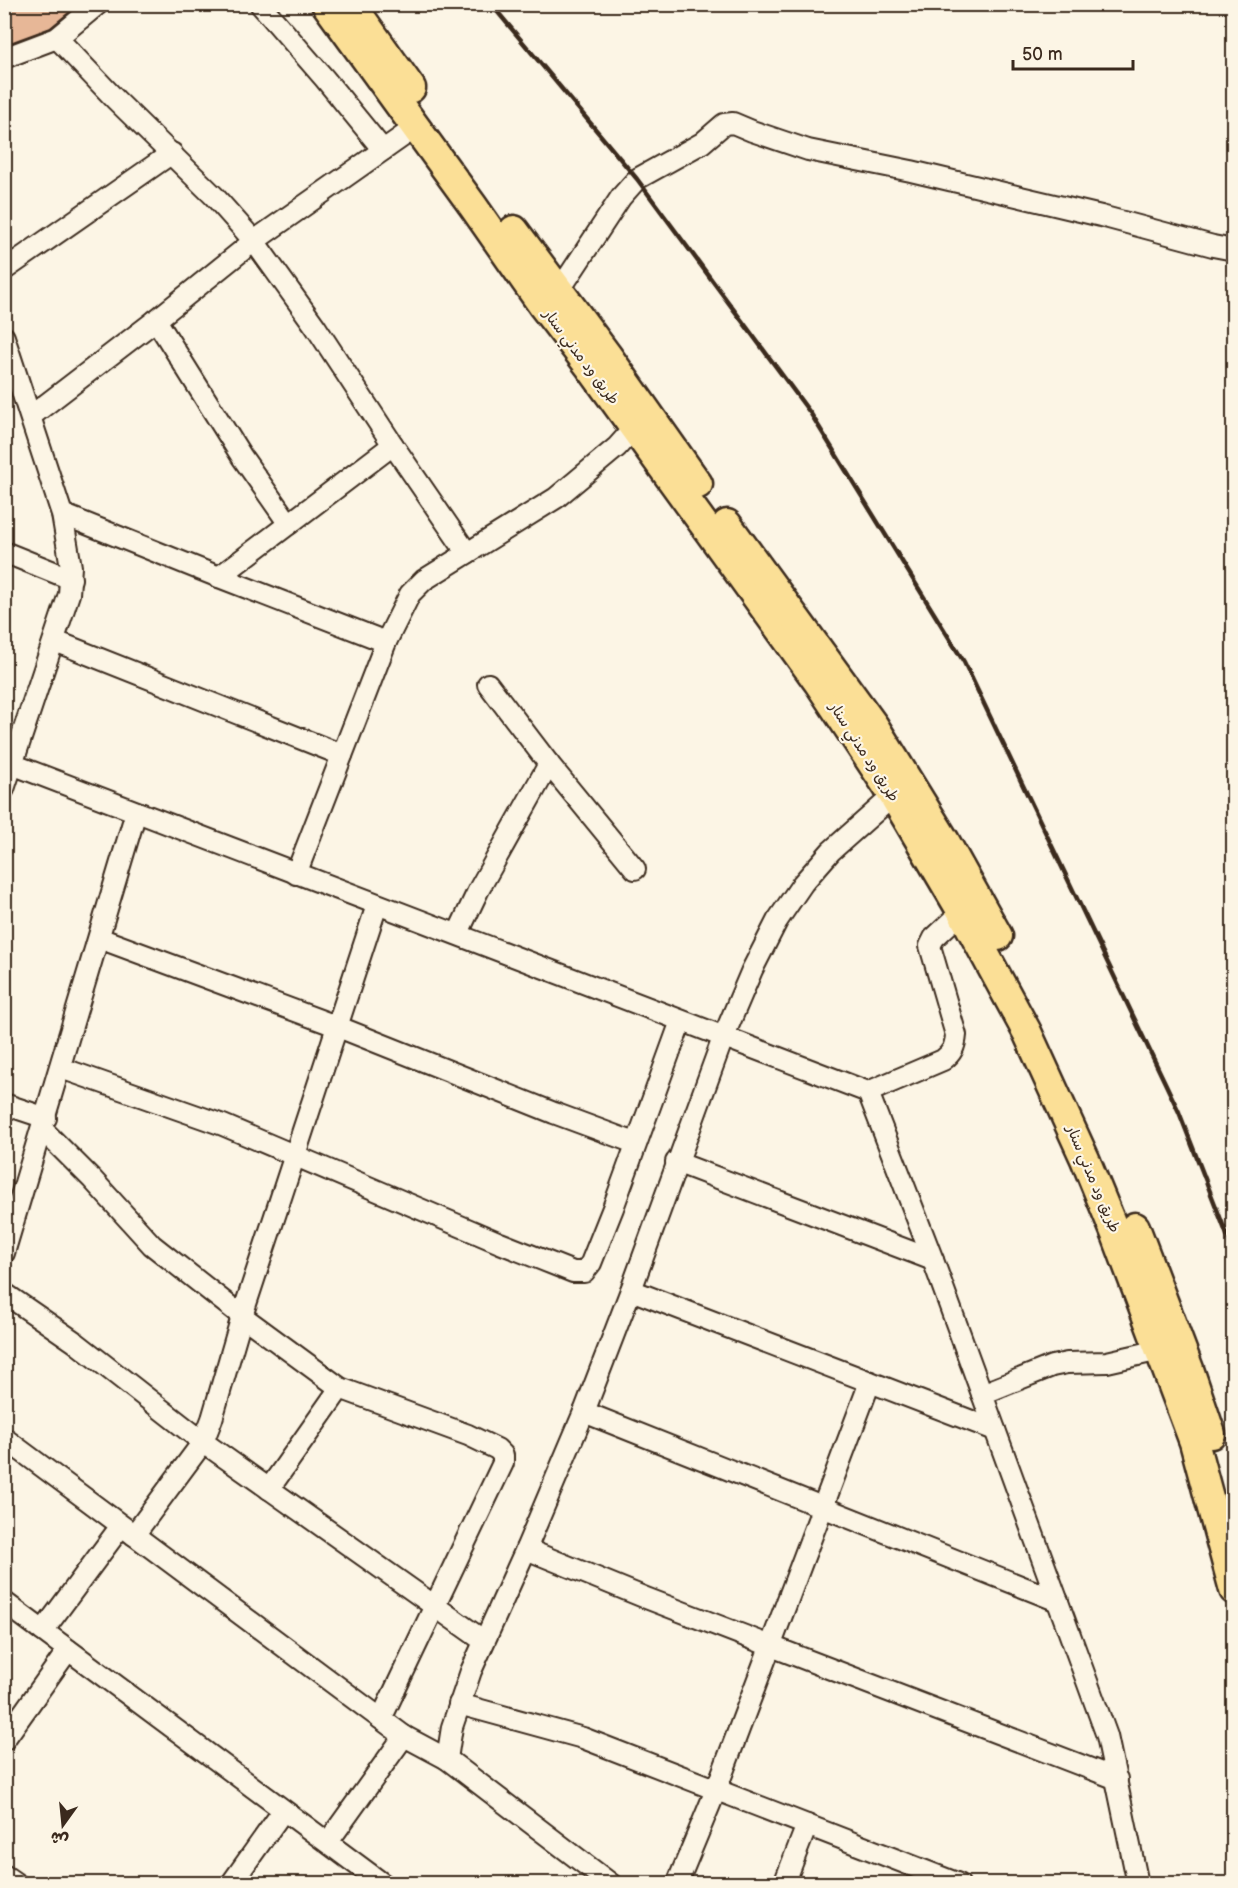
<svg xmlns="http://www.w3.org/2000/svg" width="1238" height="1888" font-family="'Balsamiq Sans','Playpen Sans Arabic',sans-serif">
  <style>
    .shadow { fill: #0003 }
    .building { fill: #e7b797; stroke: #3b2a1e; stroke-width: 1.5 }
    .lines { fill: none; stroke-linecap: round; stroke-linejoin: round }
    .minor-casing { stroke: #3b2a1e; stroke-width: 24 }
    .highway-casing { stroke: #3b2a1e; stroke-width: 33 }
    .minor { stroke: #fcf5e5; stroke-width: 20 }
    .highway { stroke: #fbdf96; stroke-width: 28 }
    .rail { stroke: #3b2a1e; stroke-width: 4.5 }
    .labels { text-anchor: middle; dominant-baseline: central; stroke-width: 4.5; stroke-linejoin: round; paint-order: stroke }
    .street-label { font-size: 15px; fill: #3b2a1e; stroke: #fcf5e5 }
  </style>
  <rect width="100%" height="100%" fill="#fcf5e5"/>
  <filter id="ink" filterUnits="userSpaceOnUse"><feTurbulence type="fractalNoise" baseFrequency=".0167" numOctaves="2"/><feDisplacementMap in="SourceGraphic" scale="12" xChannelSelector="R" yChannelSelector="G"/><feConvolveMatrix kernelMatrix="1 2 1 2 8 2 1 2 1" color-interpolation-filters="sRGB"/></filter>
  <g filter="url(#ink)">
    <!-- shadow -->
    <polygon class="shadow" points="4,4 79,4 39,37 4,50"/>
    <!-- building -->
    <polygon class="building" points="4,4 79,4 50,28 4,45"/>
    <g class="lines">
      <!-- minor casing -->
      <g class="minor-casing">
        <g id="minor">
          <polyline points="260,4 325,79 383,150"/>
          <polyline points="57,38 116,100 214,196 254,241 315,326 393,445 467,553"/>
          <polyline points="4,58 57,38 98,4"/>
          <polyline points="4,270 172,153"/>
          <polyline points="551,298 559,291 621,197 637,179 702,143 724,124 733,123 752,131 808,150 911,171 1101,216 1213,246 1234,250"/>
          <polyline points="156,320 242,457 289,524"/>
          <polyline points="4,337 62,514 71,567 69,594 4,789"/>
          <polyline points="31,416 156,320 254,241 416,127"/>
          <polyline points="62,514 219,577 386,642"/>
          <polyline points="4,552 71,579"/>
          <polyline points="219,577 393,445"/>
          <polyline points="55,641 342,755"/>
          <polyline points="488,684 549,764 635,869"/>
          <path d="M4 761 868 1092 943 1060C952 1053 955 1047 956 1035L930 946 934 938 962 912"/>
          <polyline points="296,874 386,642 410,594 424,580 556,498 617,447 642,419"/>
          <polyline points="458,933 478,891 549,764"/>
          <polyline points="99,938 336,1026 554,1113 635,1143"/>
          <polyline points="61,1068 223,1125 500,1243 573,1272 584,1272 591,1263 613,1208 681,1021"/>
          <polyline points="868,1092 933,1260 1107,1736 1138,1884"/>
          <polyline points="4,1104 46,1118"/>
          <polyline points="42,1129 92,1179 152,1245 242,1316 340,1388 468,1435 497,1449 503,1455 503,1463 381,1719"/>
          <polyline points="676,1162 933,1260"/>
          <polyline points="4,1253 136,812"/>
          <polyline points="631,1290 995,1430"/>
          <polyline points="4,1293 75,1342 203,1442 484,1641"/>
          <polyline points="982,1394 1052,1366 1067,1363 1107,1362 1160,1350"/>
          <polyline points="584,1412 1058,1601"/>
          <polyline points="4,1438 404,1736 447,1759"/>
          <polyline points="269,1489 340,1388"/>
          <polyline points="134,1535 203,1442 212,1419 242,1316 377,905"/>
          <polyline points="526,1549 646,1598 1117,1779"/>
          <polyline points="4,1602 383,1884"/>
          <polyline points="43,1631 121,1526"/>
          <polyline points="459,1704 583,1738 959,1884"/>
          <polyline points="4,1740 68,1650"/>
          <polyline points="328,1842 404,1736"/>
          <polyline points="4,1875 17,1884"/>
          <polyline points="231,1884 283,1811"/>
          <polyline points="611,1884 447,1759 452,1727 471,1671 526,1549 584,1412 631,1290 723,1038 752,970 777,921 803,883 831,851 902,788"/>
          <polyline points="677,1884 716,1790 870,1382"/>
          <polyline points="784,1884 807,1825"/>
        </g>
      </g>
      <!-- highway casing -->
      <g class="highway-casing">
        <g id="highway">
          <polyline points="326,4 473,206 543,306 590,367 818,682 893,795 962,912 1027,1032 1085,1159 1117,1237 1194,1442 1234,1590"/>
          <polyline points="351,4 411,88"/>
          <polyline points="514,230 607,355 698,484"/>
          <polyline points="727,524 874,726 945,841 998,936"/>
          <polyline points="1135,1227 1189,1369 1211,1434"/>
        </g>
      </g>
      <!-- minor -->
      <use href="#minor" class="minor"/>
      <!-- highway -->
      <use href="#highway" class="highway"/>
      <!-- rail -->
      <polyline class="rail" points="491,4 637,179 811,414 964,662 1179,1112 1234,1253"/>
    </g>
  </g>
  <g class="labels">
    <!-- street labels -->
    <g class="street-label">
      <text transform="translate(581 357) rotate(53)">طريق ود مدني سنار</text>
      <text transform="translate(864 752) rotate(57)">طريق ود مدني سنار</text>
      <text transform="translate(1093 1179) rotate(67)">طريق ود مدني سنار</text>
    </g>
  </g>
  <!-- margin -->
  <rect width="1238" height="1888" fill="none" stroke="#fcf5e5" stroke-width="24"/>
  <rect x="12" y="12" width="1214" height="1864" fill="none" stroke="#3b2a1e" stroke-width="2" filter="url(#ink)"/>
  <!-- north arrow -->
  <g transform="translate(63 1825) rotate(195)" stroke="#fcf5e5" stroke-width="4.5" paint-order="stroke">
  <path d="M0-4.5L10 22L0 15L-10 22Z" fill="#3b2a1e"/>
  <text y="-9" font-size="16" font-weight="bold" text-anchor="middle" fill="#3b2a1e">ش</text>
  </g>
  <!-- scale -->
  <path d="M1013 60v9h120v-9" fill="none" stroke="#3b2a1e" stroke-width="3"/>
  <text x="1022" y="60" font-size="18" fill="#3b2a1e" stroke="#fcf5e5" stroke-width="4.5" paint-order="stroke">50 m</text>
</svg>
